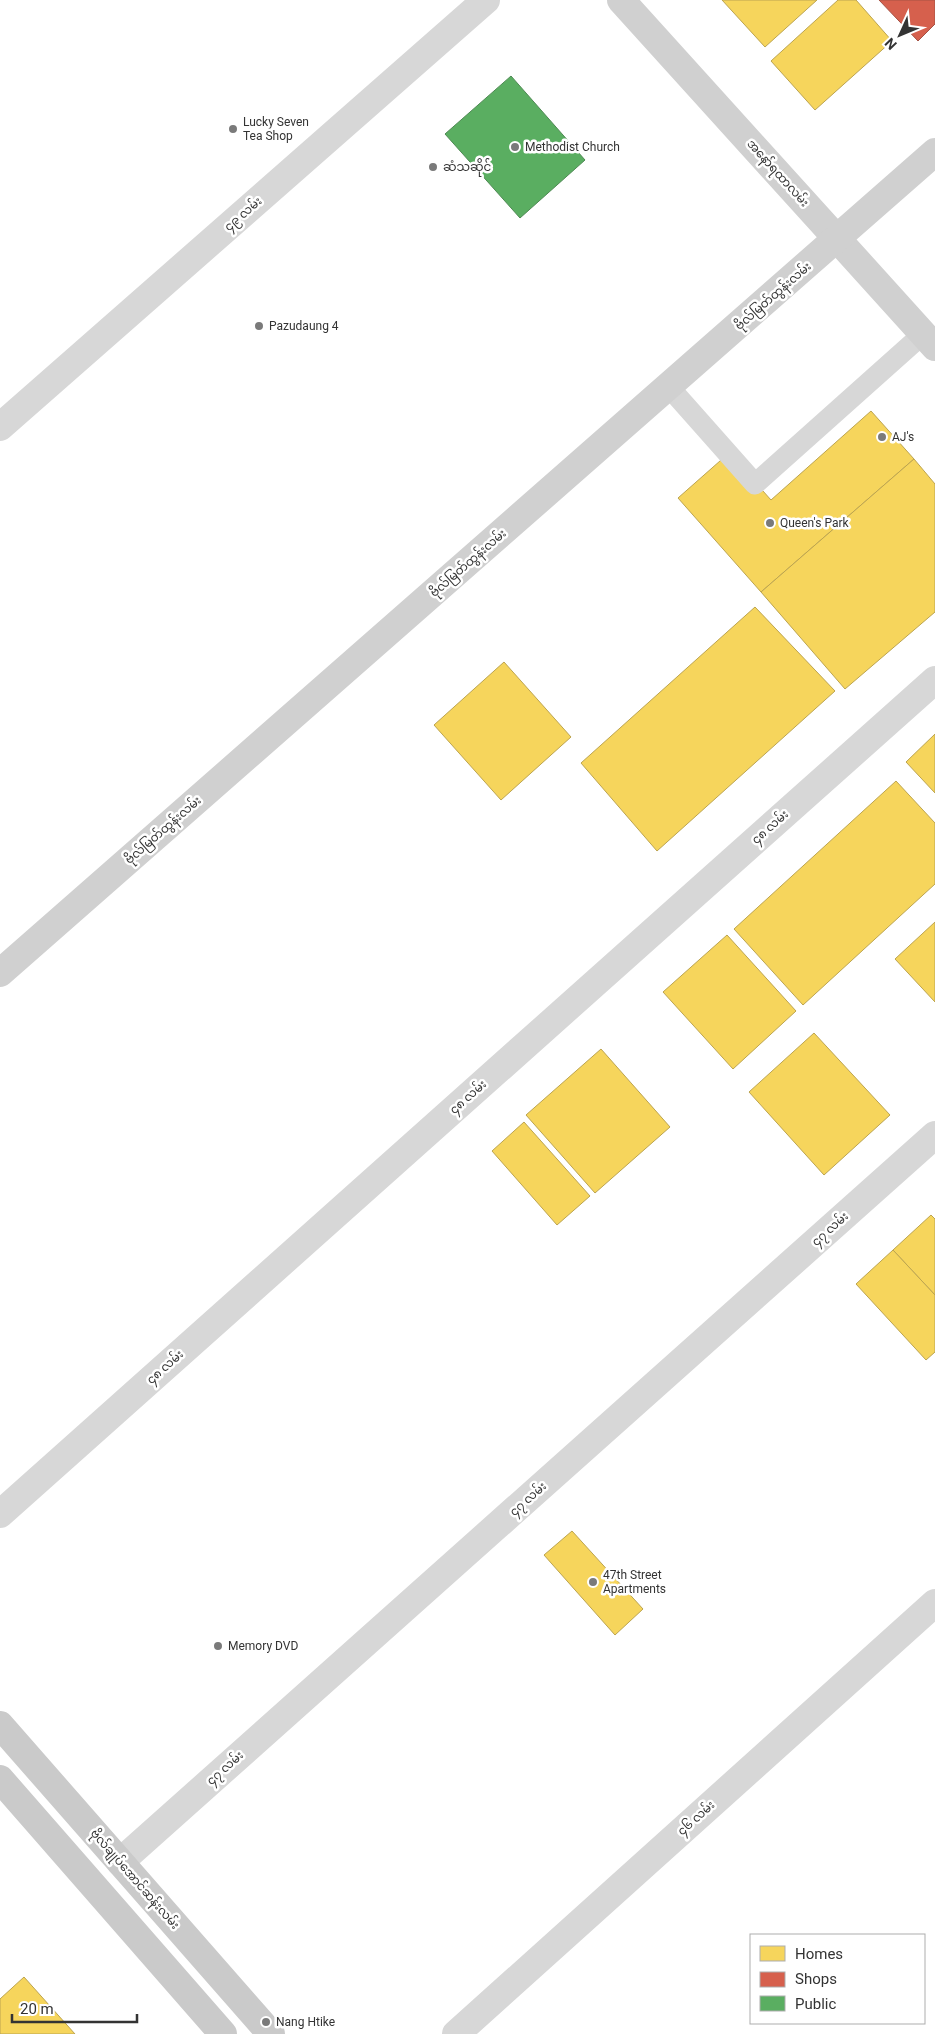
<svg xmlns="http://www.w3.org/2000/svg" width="935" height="2034" font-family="Roboto,'Noto Sans Myanmar',sans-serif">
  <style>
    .homes { fill: #f6d55c; stroke: #bca450 }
    .shops { fill: #d6604d; stroke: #a55245 }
    .public { fill: #5aae61; stroke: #4e8953 }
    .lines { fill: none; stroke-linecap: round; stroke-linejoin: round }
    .service { stroke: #d7d7d7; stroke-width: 21 }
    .minor { stroke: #d7d7d7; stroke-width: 28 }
    .secondary { stroke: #d0d0d0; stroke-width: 28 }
    .primary { stroke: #cacaca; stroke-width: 28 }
    .poi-dot { fill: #7a7a7a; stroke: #fff; stroke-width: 2 }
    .labels { text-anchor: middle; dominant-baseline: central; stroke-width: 5; stroke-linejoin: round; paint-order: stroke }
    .poi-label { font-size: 12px; fill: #333; stroke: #fff; text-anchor: start }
    .street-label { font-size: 12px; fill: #333; stroke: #fff }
  </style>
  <rect width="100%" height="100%" fill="#fff"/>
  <!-- homes -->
  <g class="homes">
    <polygon points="722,0 817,0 765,47"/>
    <polygon points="838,0 856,0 892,41 815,110 771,61"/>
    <polygon points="871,411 914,459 761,592 678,498 729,453 771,500"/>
    <polygon points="914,459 935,484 935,612 845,689 761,592"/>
    <polygon points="755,607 835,691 657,851 581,763"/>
    <polygon points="504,662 571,737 501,800 434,725"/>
    <polygon points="935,734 935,793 906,762"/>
    <polygon points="896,781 935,823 935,884 803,1005 734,929"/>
    <polygon points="935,922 935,1002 895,959"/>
    <polygon points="727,935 796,1011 733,1069 663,992"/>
    <polygon points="814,1033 890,1115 824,1175 749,1092"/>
    <polygon points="601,1049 670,1127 595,1193 526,1115"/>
    <polygon points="524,1122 590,1196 557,1225 492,1151"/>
    <polygon points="931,1215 935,1219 935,1295 893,1250"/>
    <polygon points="893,1250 935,1295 935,1352 926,1360 856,1284"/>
    <polygon points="572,1531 643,1609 615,1635 544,1555"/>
    <polygon points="24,1977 75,2034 0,2034 0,1999"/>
  </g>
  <!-- shops -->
  <polygon class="shops" points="879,0 935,0 935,24 918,41"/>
  <!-- public -->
  <polygon class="public" points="511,76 585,160 520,218 445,134"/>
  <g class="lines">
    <!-- service -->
    <polyline class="service" points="669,387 755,484 923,334"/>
    <!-- minor -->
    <g class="minor">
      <polyline points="0,427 486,0"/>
      <polyline points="0,1514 935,680"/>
      <polyline points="120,1862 935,1135"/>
      <polyline points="456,2034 935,1603"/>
    </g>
    <!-- secondary -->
    <g class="secondary">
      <polyline points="621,0 935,347"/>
      <polyline points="0,973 935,152"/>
    </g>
    <!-- primary -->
    <g class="primary">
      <polyline points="0,1725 271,2034"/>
      <polyline points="0,1779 223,2034"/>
    </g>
  </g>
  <!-- markers -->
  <g class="poi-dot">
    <circle cx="233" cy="129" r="5"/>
    <circle cx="515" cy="147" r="5"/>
    <circle cx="433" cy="167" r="5"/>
    <circle cx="259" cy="326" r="5"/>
    <circle cx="882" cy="437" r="5"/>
    <circle cx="770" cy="523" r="5"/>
    <circle cx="593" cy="1582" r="5"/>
    <circle cx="218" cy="1646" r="5"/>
    <circle cx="266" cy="2022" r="5"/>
  </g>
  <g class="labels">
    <!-- poi labels -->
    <g class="poi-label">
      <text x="243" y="122">Lucky Seven<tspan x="243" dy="14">Tea Shop</tspan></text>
      <text x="525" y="147">Methodist Church</text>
      <text x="443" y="167">ဆံသဆိုင်</text>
      <text x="269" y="326">Pazudaung 4</text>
      <text x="892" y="437">AJ's</text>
      <text x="780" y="523">Queen's Park</text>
      <text x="603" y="1575">47th Street<tspan x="603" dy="14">Apartments</tspan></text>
      <text x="228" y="1646">Memory DVD</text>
      <text x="276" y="2022">Nang Htike</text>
    </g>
    <!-- street labels -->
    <g class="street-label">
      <text transform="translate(778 173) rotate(48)">အနော်ရထာလမ်း</text>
      <text transform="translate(243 214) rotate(-41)">၄၉ လမ်း</text>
      <text transform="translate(773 296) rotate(-41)">ဗိုလ်မြတ်ထွန်းလမ်း</text>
      <text transform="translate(468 563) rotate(-41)">ဗိုလ်မြတ်ထွန်းလမ်း</text>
      <text transform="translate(770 827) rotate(-42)">၄၈ လမ်း</text>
      <text transform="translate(163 830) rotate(-41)">ဗိုလ်မြတ်ထွန်းလမ်း</text>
      <text transform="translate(468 1097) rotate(-42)">၄၈ လမ်း</text>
      <text transform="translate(830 1229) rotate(-42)">၄၇ လမ်း</text>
      <text transform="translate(165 1367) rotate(-42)">၄၈ လမ်း</text>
      <text transform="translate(528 1499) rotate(-42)">၄၇ လမ်း</text>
      <text transform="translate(225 1768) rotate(-42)">၄၇ လမ်း</text>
      <text transform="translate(696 1818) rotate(-42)">၄၆ လမ်း</text>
      <text transform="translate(135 1879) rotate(49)">ဗိုလ်ချုပ်အောင်ဆန်းလမ်း</text>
    </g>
  </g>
  <!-- legend -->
  <rect x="750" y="1934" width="175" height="90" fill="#ffffff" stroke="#adadad"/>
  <rect x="760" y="1946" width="25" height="15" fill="#f6d55c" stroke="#adadad"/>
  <text x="795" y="1959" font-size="15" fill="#333333">Homes</text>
  <rect x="760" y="1972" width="25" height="15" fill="#d6604d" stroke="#adadad"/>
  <text x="795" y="1984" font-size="15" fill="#333333">Shops</text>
  <rect x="760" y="1996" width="25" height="15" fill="#5aae61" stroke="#adadad"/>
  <text x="795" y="2009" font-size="15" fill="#333333">Public</text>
  <!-- north arrow -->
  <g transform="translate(900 35) rotate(226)" stroke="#ffffff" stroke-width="4" paint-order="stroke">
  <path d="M0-4L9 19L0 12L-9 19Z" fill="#333333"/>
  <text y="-8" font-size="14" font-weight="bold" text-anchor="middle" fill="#333333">N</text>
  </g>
  <!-- scale -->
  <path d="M12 2014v8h125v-8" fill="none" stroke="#333333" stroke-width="2.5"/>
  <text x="20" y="2014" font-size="15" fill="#333333" stroke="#ffffff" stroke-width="4" paint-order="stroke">20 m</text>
</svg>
